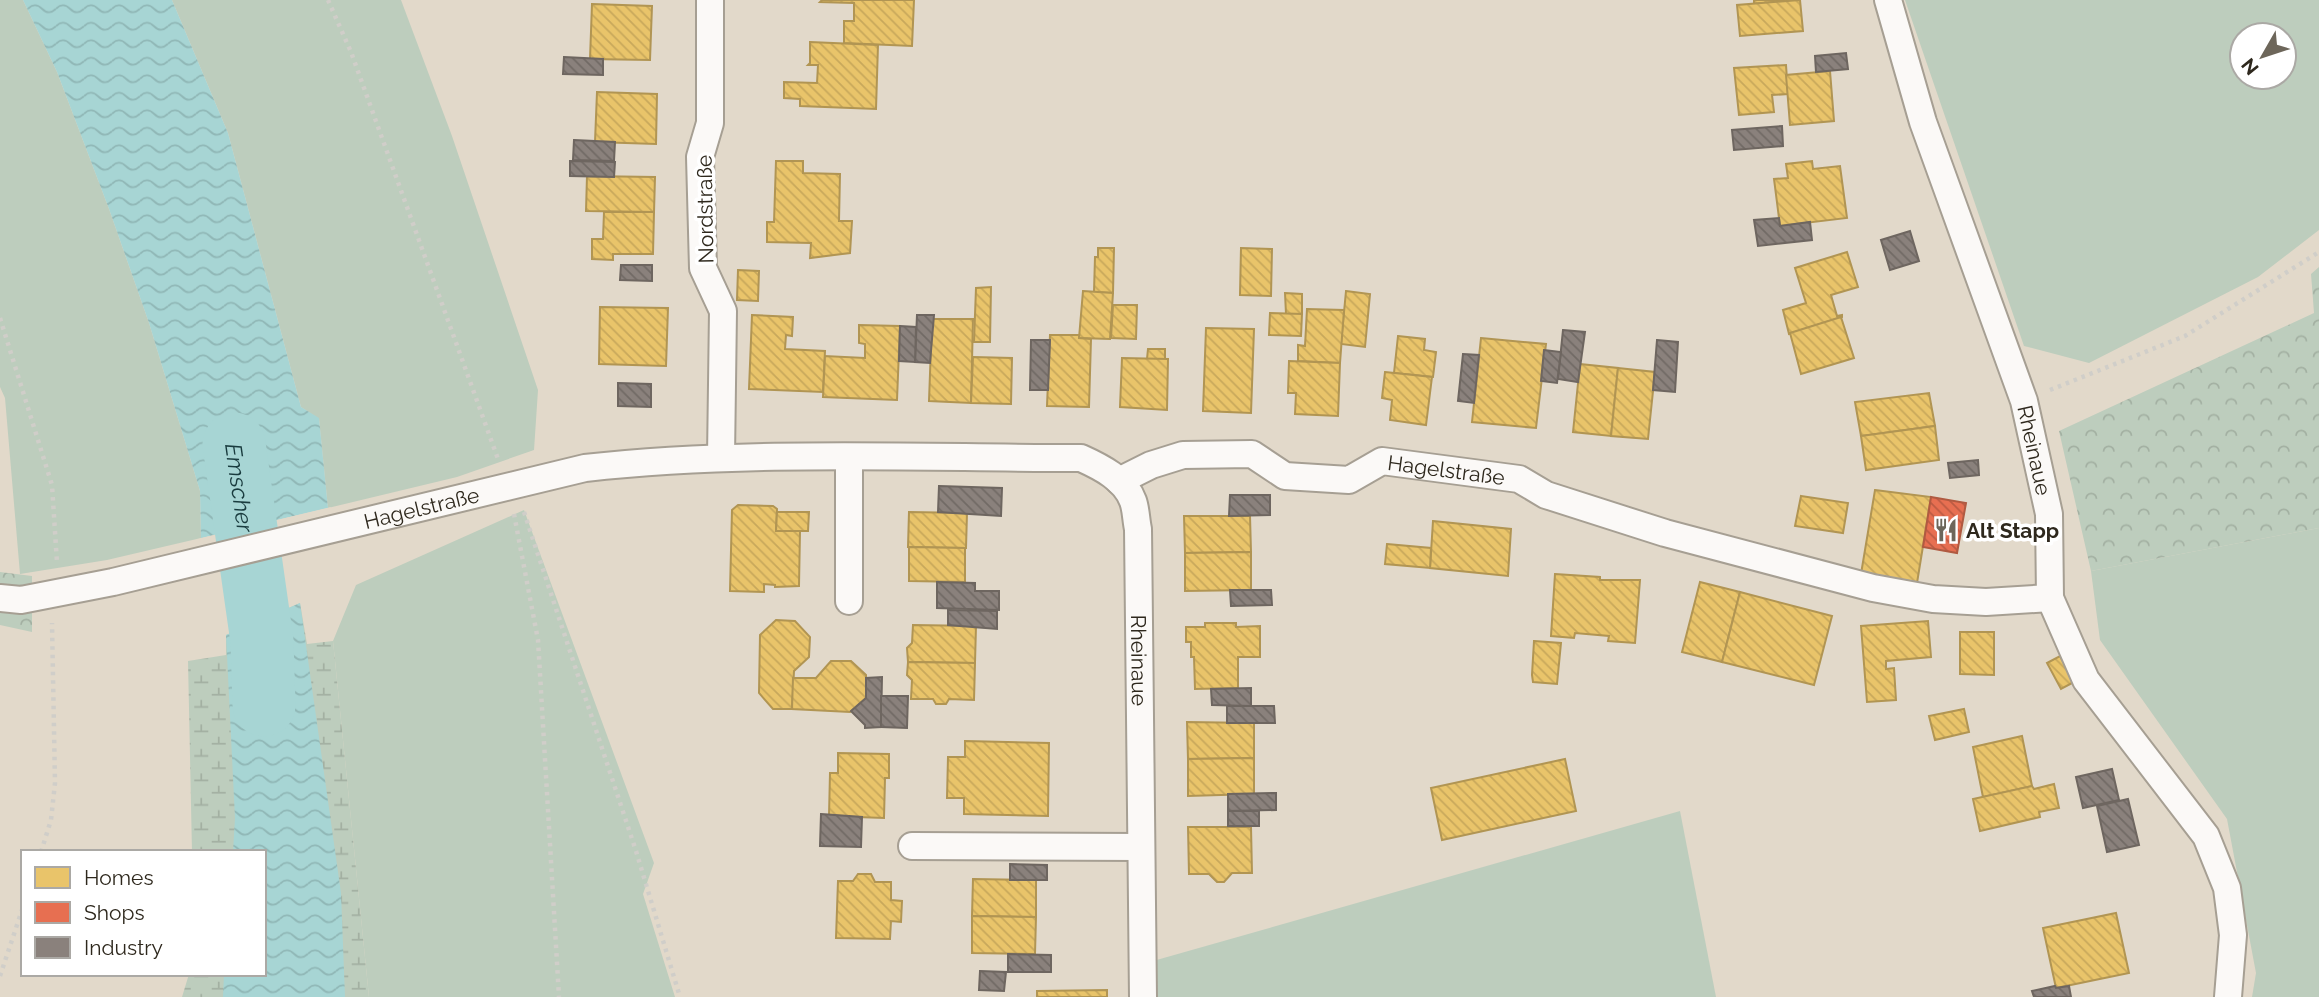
<svg xmlns="http://www.w3.org/2000/svg" width="2319" height="997" font-family="Raleway,sans-serif">
  <style>
    .grass { fill: #bdcdbd; fill-rule: evenodd }
    .forest { fill: url(#forest-crowns) }
    .wetland { fill: url(#wetland-marsh) }
    .water { fill: url(#water-waves) }
    .pier { fill: #e2d9ca }
    .homes { fill: url(#homes-back-hatch); stroke: #b19553; stroke-width: 2 }
    .shops { fill: url(#shops-back-hatch); stroke: #b05a41; stroke-width: 2 }
    .industry { fill: url(#industry-back-hatch); stroke: #6e6660; stroke-width: 2 }
    .lines { fill: none; stroke-linecap: round; stroke-linejoin: round }
    .river { stroke: #a7d5d4; stroke-width: 63 }
    .street-casing { stroke: #a69f93; stroke-width: 30 }
    .path { stroke: #d0cec9; stroke-width: 4.5; stroke-dasharray: 3.5 5; stroke-linecap: butt }
    .street { stroke: #fbf9f7; stroke-width: 26 }
    .labels { text-anchor: middle; dominant-baseline: central; stroke-width: 7; stroke-linejoin: round; paint-order: stroke }
    .street-label { font-size: 21px; fill: #2e281d; stroke: #fff }
    .poi-label { font-size: 21px; font-weight: bold; fill: #2e281d; stroke: #fff; text-anchor: start }
    .water-label { font-size: 23px; font-style: italic; fill: #193b3e; stroke: #fff }
  </style>
  <defs>
    <pattern id="forest-crowns" width="20" height="18" patternUnits="userSpaceOnUse" patternTransform="scale(1.75)"><rect width="20" height="18" fill="#bdcdbd"/><path d="M2 6a3 3 0 1 1 6 0M12 15a3 3 0 1 1 6 0" fill="none" stroke="#a3b0a2"/></pattern>
    <pattern id="wetland-marsh" width="20" height="14" patternUnits="userSpaceOnUse" patternTransform="scale(1.75)"><rect width="20" height="14" fill="#bdcdbd"/><path d="M1 5h8M5 5V1M11 12h8M15 12V8" fill="none" stroke="#a3b0a2"/></pattern>
    <pattern id="water-waves" width="16" height="10" patternUnits="userSpaceOnUse" patternTransform="scale(1.75)"><rect width="16" height="10" fill="#a7d5d4"/><path d="M0 5q4-4 8 0t8 0" fill="none" stroke="#90b7b6"/></pattern>
    <pattern id="homes-back-hatch" width="6" height="6" patternUnits="userSpaceOnUse" patternTransform="scale(1.75)"><rect width="6" height="6" fill="#e9c46a"/><path d="M-1 5l2 2M0 0l6 6M5-1l2 2" fill="none" stroke="#c8a85b"/></pattern>
    <pattern id="shops-back-hatch" width="6" height="6" patternUnits="userSpaceOnUse" patternTransform="scale(1.75)"><rect width="6" height="6" fill="#e76f51"/><path d="M-1 5l2 2M0 0l6 6M5-1l2 2" fill="none" stroke="#bc5b43"/></pattern>
    <pattern id="industry-back-hatch" width="6" height="6" patternUnits="userSpaceOnUse" patternTransform="scale(1.75)"><rect width="6" height="6" fill="#8a817c"/><path d="M-1 5l2 2M0 0l6 6M5-1l2 2" fill="none" stroke="#716a65"/></pattern>
  </defs>
  <rect width="100%" height="100%" fill="#e2d9ca"/>
  <!-- grass -->
  <g class="grass">
    <polygon points="0,0 23,0 57,72 109,209 149,323 200,491 201,538 107,560 20,574 5,398 0,387"/>
    <polygon points="172,0 401,0 452,136 538,390 534,450 457,477 328,508 319,419 301,407 228,133"/>
    <path d="M1905 0H2319V230L2258 277 2089 363 2024 346ZM2284 35V77H2242V35Z"/>
    <polygon points="524,510 654,863 643,894 675,997 369,997 333,641 356,585"/>
    <polygon points="2319,528 2319,997 2252,997 2256,973 2227,819 2100,640 2091,571"/>
    <polygon points="1680,811 1716,997 1147,997 1146,963"/>
  </g>
  <!-- forest -->
  <g class="forest">
    <polygon points="2319,267 2319,528 2091,571 2059,431 2314,313 2311,274"/>
    <polygon points="0,572 32,576 32,632 0,625"/>
  </g>
  <!-- wetland -->
  <polygon class="wetland" points="300,603 307,644 333,641 369,997 182,997 189,974 264,974 264,852 192,852 188,661 226,655 226,635"/>
  <!-- water -->
  <g class="water">
    <polygon points="23,0 172,0 228,133 301,407 319,418 328,508 201,538 200,491 149,323 109,209 57,72"/>
    <polygon points="300,603 341,893 345,997 223,997 224,974 264,974 264,852 233,852 235,818 226,635"/>
  </g>
  <!-- pier -->
  <polygon class="pier" points="331,507 329,511 202,542 198,539"/>
  <!-- homes -->
  <g class="homes">
    <polygon points="822,0 914,0 912,46 844,43 844,21 854,21 854,3 820,2"/>
    <polygon points="1754,0 1792,0 1754,4"/>
    <polygon points="1800,0 1803,31 1740,36 1737,5"/>
    <polygon points="592,4 652,6 650,60 590,59"/>
    <polygon points="810,42 878,45 876,109 800,106 800,99 784,98 784,82 817,83 818,65 808,65 810,63"/>
    <polygon points="1786,65 1788,94 1772,95 1774,112 1739,115 1734,68"/>
    <polygon points="1830,71 1834,121 1790,125 1786,75"/>
    <polygon points="597,92 657,94 656,144 595,142"/>
    <polygon points="776,161 803,161 803,173 840,174 839,221 852,221 850,253 810,258 811,243 767,242 767,222 774,222"/>
    <polygon points="1812,161 1813,169 1840,166 1847,218 1780,226 1774,179 1788,178 1786,164"/>
    <polygon points="587,176 655,177 654,212 586,211"/>
    <polygon points="604,212 654,212 653,254 613,254 613,260 592,259 592,239 603,239"/>
    <polygon points="1098,248 1114,248 1113,293 1094,292 1095,257 1098,257"/>
    <polygon points="1241,248 1272,249 1271,296 1240,295"/>
    <polygon points="1847,252 1858,287 1831,295 1837,316 1842,315 1842,317 1789,334 1783,310 1806,303 1795,268"/>
    <polygon points="738,270 759,271 758,301 737,300"/>
    <polygon points="991,287 990,342 974,342 976,288"/>
    <polygon points="1083,291 1113,293 1110,339 1079,338"/>
    <polygon points="1346,291 1370,294 1365,347 1341,344"/>
    <polygon points="1285,293 1302,294 1302,314 1286,314"/>
    <polygon points="1113,305 1137,305 1136,339 1111,338"/>
    <polygon points="600,307 668,308 666,366 599,364"/>
    <polygon points="1307,309 1344,310 1340,363 1298,361 1298,345 1305,346"/>
    <polygon points="1270,313 1302,314 1301,336 1269,335"/>
    <polygon points="752,315 793,317 792,336 786,335 785,349 825,351 823,392 749,389"/>
    <polygon points="1841,317 1854,358 1801,374 1790,333"/>
    <polygon points="932,319 973,319 971,403 929,401"/>
    <polygon points="859,325 900,326 897,400 823,397 825,356 865,358 865,344 859,343"/>
    <polygon points="1206,328 1254,329 1251,413 1203,411"/>
    <polygon points="1050,335 1079,335 1079,338 1091,339 1089,407 1047,406"/>
    <polygon points="1398,336 1425,339 1424,350 1436,352 1433,377 1394,373"/>
    <polygon points="1481,338 1546,344 1536,428 1472,422"/>
    <polygon points="1148,349 1165,349 1165,359 1147,359"/>
    <polygon points="973,357 1012,358 1011,404 971,403"/>
    <polygon points="1122,358 1168,359 1167,410 1120,407"/>
    <polygon points="1289,361 1340,363 1338,416 1295,414 1296,393 1288,393"/>
    <polygon points="1580,364 1618,368 1611,436 1573,432"/>
    <polygon points="1618,368 1655,372 1648,439 1611,436"/>
    <polygon points="1385,372 1432,377 1426,425 1390,420 1392,400 1382,398"/>
    <polygon points="1929,393 1935,426 1861,436 1855,402"/>
    <polygon points="1935,426 1939,460 1866,470 1861,436"/>
    <polygon points="1875,490 1931,497 1917,583 1861,574"/>
    <polygon points="1801,496 1848,503 1843,533 1795,526"/>
    <polygon points="738,505 773,506 777,509 776,531 800,531 799,586 775,587 775,585 764,584 764,592 730,591 732,510"/>
    <polygon points="777,512 809,512 808,531 776,531"/>
    <polygon points="909,512 967,513 966,548 908,547"/>
    <polygon points="1184,516 1250,516 1251,552 1185,553"/>
    <polygon points="1433,521 1511,529 1508,576 1430,568"/>
    <polygon points="1387,544 1431,548 1430,568 1385,564"/>
    <polygon points="909,547 965,548 965,582 909,581"/>
    <polygon points="1251,552 1251,590 1185,591 1185,553"/>
    <polygon points="1555,574 1600,577 1600,580 1640,580 1635,643 1608,641 1609,636 1575,633 1574,638 1551,636"/>
    <polygon points="1700,582 1740,592 1722,662 1682,652"/>
    <polygon points="1740,592 1832,616 1814,685 1722,662"/>
    <polygon points="776,620 795,621 810,637 809,657 794,671 792,709 773,709 759,693 760,635"/>
    <polygon points="1928,621 1931,657 1886,661 1886,669 1894,668 1896,700 1867,702 1861,626"/>
    <polygon points="1205,623 1236,623 1236,627 1260,626 1260,657 1238,657 1238,688 1195,689 1194,657 1191,657 1191,642 1186,642 1186,627 1205,627"/>
    <polygon points="913,625 976,626 975,663 908,662 907,648 912,643"/>
    <polygon points="1960,632 1994,632 1994,675 1960,674"/>
    <polygon points="1534,641 1561,643 1557,684 1533,682 1532,675"/>
    <polygon points="2060,656 2074,682 2061,689 2047,663"/>
    <polygon points="831,661 851,661 866,675 866,698 850,712 792,709 793,678 816,678"/>
    <polygon points="908,662 975,663 974,700 949,699 946,704 936,704 933,699 911,699 912,680 907,675"/>
    <polygon points="1964,709 1969,732 1935,740 1929,716"/>
    <polygon points="1187,722 1254,723 1254,758 1188,759"/>
    <polygon points="2022,736 2032,786 1983,797 1973,747"/>
    <polygon points="965,741 1049,743 1048,816 964,814 964,798 947,798 948,757 965,757"/>
    <polygon points="838,753 889,754 889,778 885,778 884,818 829,816 830,773 838,773"/>
    <polygon points="1254,758 1254,794 1188,796 1188,759"/>
    <polygon points="1565,759 1576,811 1442,840 1431,788"/>
    <polygon points="2054,784 2059,808 2039,812 2040,817 1980,831 1973,799 2032,786 2034,789"/>
    <polygon points="1188,827 1251,827 1252,873 1232,873 1224,882 1217,882 1209,874 1189,874"/>
    <polygon points="858,874 871,874 875,882 891,882 891,900 902,901 901,922 891,921 890,939 836,938 838,881 853,881"/>
    <polygon points="973,879 1036,880 1036,917 972,916"/>
    <polygon points="2116,913 2129,973 2056,988 2043,928"/>
    <polygon points="972,916 1036,917 1035,954 972,953"/>
    <polygon points="1107,990 1107,997 1037,997 1037,991"/>
  </g>
  <!-- shops -->
  <polygon class="shops" points="1931,497 1966,503 1957,553 1923,547"/>
  <!-- industry -->
  <g class="industry">
    <polygon points="1846,53 1848,69 1816,72 1815,56"/>
    <polygon points="564,57 603,59 603,75 563,74"/>
    <polygon points="1782,126 1783,146 1734,150 1732,130"/>
    <polygon points="574,140 615,142 614,161 573,160"/>
    <polygon points="570,161 615,162 614,177 570,176"/>
    <polygon points="1779,218 1780,226 1810,222 1812,240 1758,246 1754,220"/>
    <polygon points="1910,231 1919,261 1890,270 1881,240"/>
    <polygon points="621,265 652,265 652,281 620,280"/>
    <polygon points="917,315 934,315 930,363 915,362"/>
    <polygon points="900,326 916,327 915,362 899,361"/>
    <polygon points="1563,330 1585,332 1578,382 1558,379"/>
    <polygon points="1031,340 1050,340 1048,390 1030,390"/>
    <polygon points="1657,340 1678,342 1675,392 1653,390"/>
    <polygon points="1544,350 1561,352 1557,383 1541,381"/>
    <polygon points="1463,354 1479,355 1474,403 1458,401"/>
    <polygon points="618,383 651,384 651,407 618,406"/>
    <polygon points="1978,460 1979,475 1950,478 1948,463"/>
    <polygon points="939,486 1002,488 1001,516 938,512"/>
    <polygon points="1230,495 1270,495 1270,515 1229,516"/>
    <polygon points="937,582 975,583 975,591 999,591 999,610 937,608"/>
    <polygon points="1230,590 1271,590 1272,605 1231,606"/>
    <polygon points="948,610 997,611 997,629 948,625"/>
    <polygon points="882,677 881,727 865,728 865,725 851,711 866,698 866,678"/>
    <polygon points="1251,688 1251,706 1212,705 1211,689"/>
    <polygon points="881,696 908,696 907,728 881,727"/>
    <polygon points="1227,706 1274,706 1275,723 1227,723"/>
    <polygon points="2112,769 2119,800 2083,808 2076,777"/>
    <polygon points="1276,793 1276,810 1228,811 1228,794"/>
    <polygon points="2128,799 2139,845 2107,852 2097,806"/>
    <rect x="1228" y="811" width="31" height="15"/>
    <polygon points="821,814 862,817 861,847 820,846"/>
    <polygon points="1010,864 1047,865 1047,880 1010,880"/>
    <polygon points="1008,954 1051,955 1051,972 1008,972"/>
    <polygon points="980,971 1006,972 1004,991 979,990"/>
    <polygon points="2055,986 2056,988 2069,986 2071,997 2034,997 2032,991"/>
  </g>
  <g class="lines">
    <!-- river -->
    <path class="river" id="s1" d="M234 444 262 641 264 705"/>
    <!-- street casing -->
    <g class="street-casing">
      <g id="street">
        <polyline points="710,0 710,123 700,157 703,268 723,311 721,457"/>
        <path id="s2" d="M1888 0 1923 122 2024 401 2049 514 2050 598 2086 680 2206 836 2227 888 2233 935 2228 997"/>
        <path id="s3" d="M1119 481 1151 465 1183 455 1252 454 1285 476 1349 480 1382 461 1519 479 1546 495 1665 533 1873 588 1933 599 1986 602 2050 598"/>
        <path id="s4" d="M0 598 21 600 113 582 585 468C749 450 916 458 1081 458 1101 467 1125 479 1133 501 1136 509 1136 520 1138 529L1143 997"/>
        <polyline points="849,601 849,458"/>
        <polyline points="912,846 1141,847"/>
      </g>
    </g>
    <!-- path -->
    <g class="path">
      <polyline points="328,0 351,52 498,459"/>
      <polyline points="0,318 52,485 57,563"/>
      <polyline points="2050,390 2185,336 2319,252"/>
      <polyline points="524,512 636,851 680,997"/>
      <polyline points="514,514 538,640 559,997"/>
      <polyline points="41,852 51,820 55,783 52,623"/>
      <polyline points="0,976 23,907"/>
    </g>
    <!-- street -->
    <use href="#street" class="street"/>
  </g>
  <!-- icons -->
  <defs>
    <g id="restaurant-bare" transform="scale(1.89)"><path d="M-5-6h1v4h1v-4h1v4h1v-4h1v5L-1.5 .5V6h-2V.5L-5-1ZM5-6V6H3V1.5H1.5Q1.5-4 5-6Z" fill="#6d665a" stroke="#fff" stroke-width="2.5" paint-order="stroke"/></g>
  </defs>
  <g fill-rule="evenodd">
    <use href="#restaurant-bare" x="1946" y="530"/>
  </g>
  <g class="labels">
    <!-- street labels -->
    <g class="street-label">
      <text transform="translate(705 209) rotate(-91)">Nordstraße</text>
      <text stroke="none"><textPath href="#s2" startOffset="474">Rheinaue</textPath></text>
      <text stroke="none"><textPath href="#s3" startOffset="345">Hagelstraße</textPath></text>
      <text stroke="none"><textPath href="#s4" startOffset="432">Hagelstraße</textPath></text>
      <text stroke="none"><textPath href="#s4" startOffset="1326">Rheinaue</textPath></text>
    </g>
    <!-- poi labels -->
    <g class="poi-label">
      <text x="1966" y="530">Alt Stapp</text>
    </g>
    <!-- water labels -->
    <g class="water-label">
      <text stroke="none"><textPath href="#s1" startOffset="44">Emscher</textPath></text>
    </g>
  </g>
  <!-- legend -->
  <rect x="21" y="850" width="245" height="126" fill="#ffffff" stroke="#aba9a5" stroke-width="2"/>
  <rect x="35" y="867" width="35" height="21" fill="#e9c46a" stroke="#aba9a5" stroke-width="2"/>
  <text x="84" y="885" font-size="21" fill="#2e281d">Homes</text>
  <rect x="35" y="902" width="35" height="21" fill="#e76f51" stroke="#aba9a5" stroke-width="2"/>
  <text x="84" y="920" font-size="21" fill="#2e281d">Shops</text>
  <rect x="35" y="937" width="35" height="21" fill="#8a817c" stroke="#aba9a5" stroke-width="2"/>
  <text x="84" y="955" font-size="21" fill="#2e281d">Industry</text>
  <!-- north arrow -->
  <g transform="translate(2263 56) rotate(231)"><circle r="33" fill="#ffffff" stroke="#aba9a5" stroke-width="2"/>
  <path d="M0-5L12 26L0 18L-12 26Z" fill="#6d665a"/>
  <text y="-10" font-size="19" font-weight="bold" text-anchor="middle" fill="#2e281d">N</text>
  </g>
</svg>
